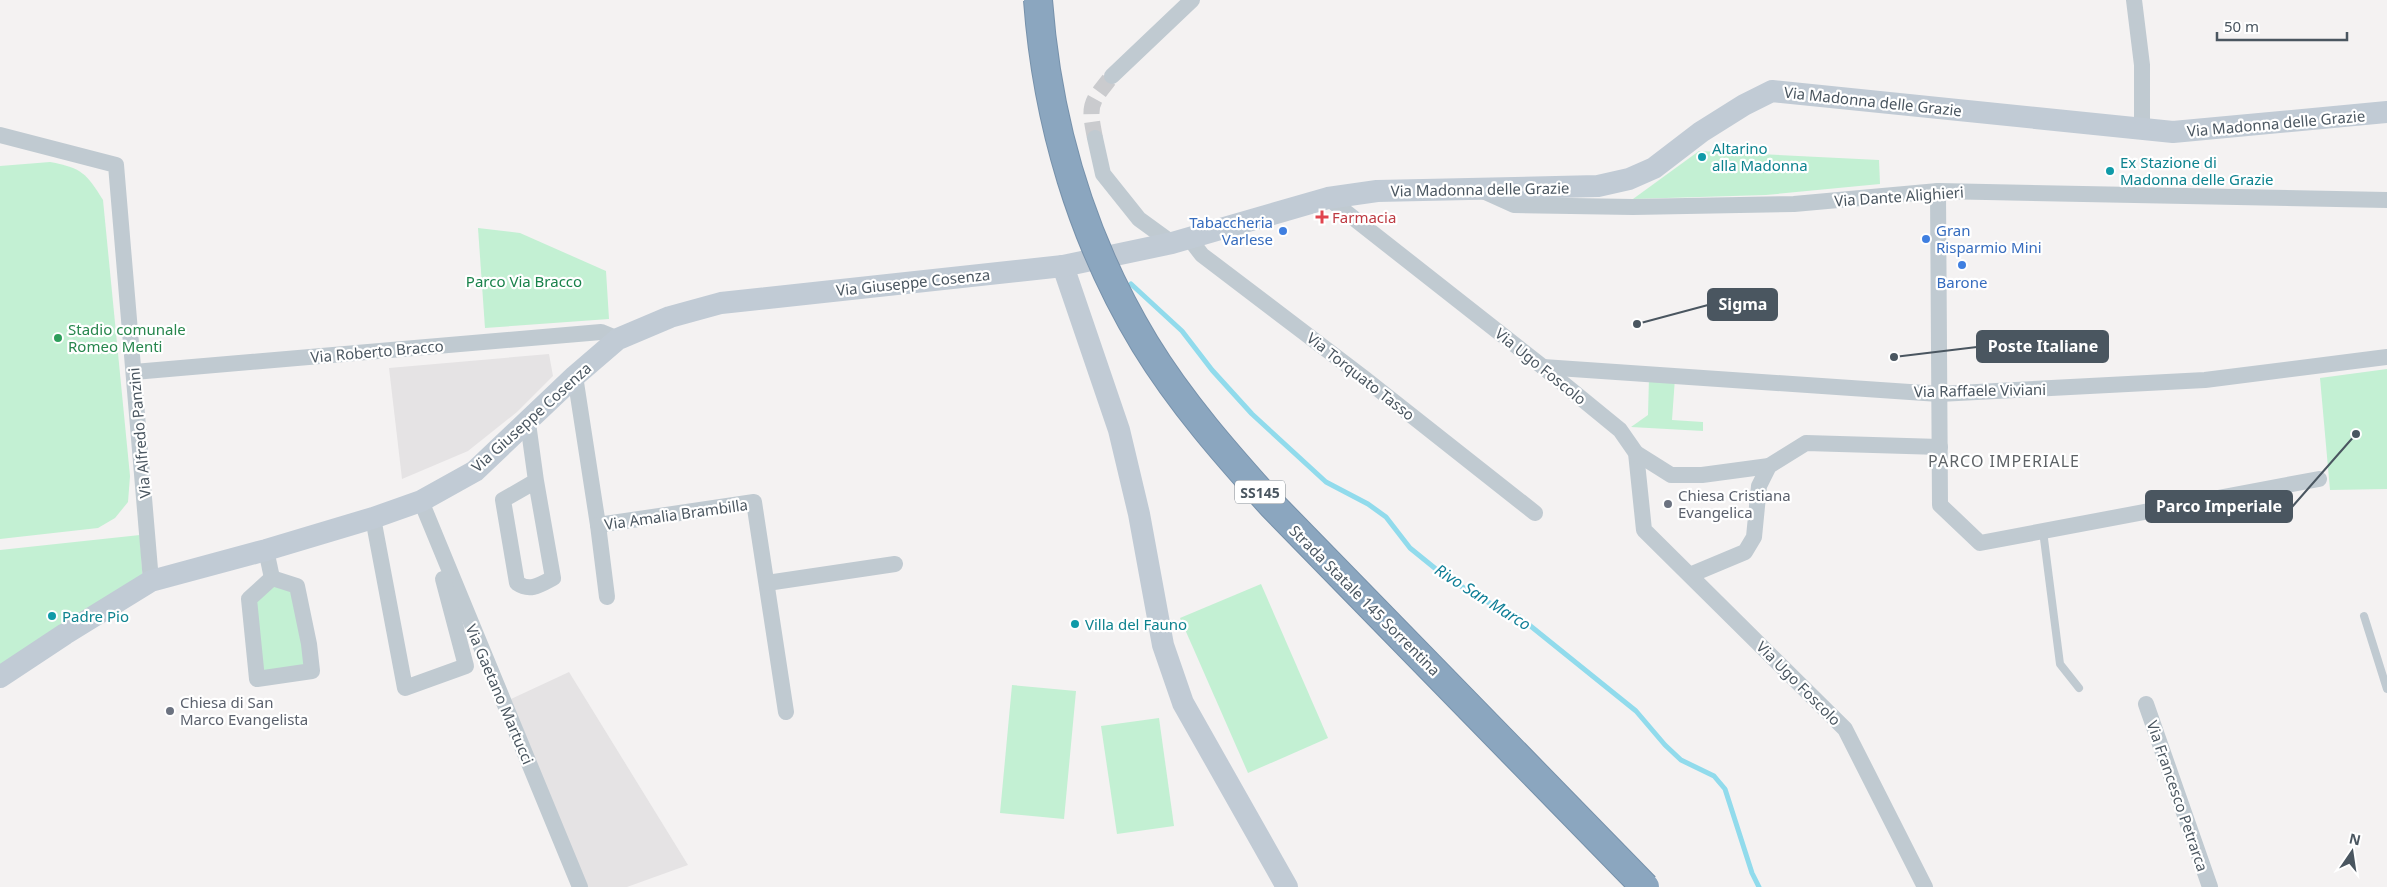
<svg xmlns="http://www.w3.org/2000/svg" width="2387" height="887" font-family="'Noto Sans',sans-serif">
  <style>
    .education { fill: #e5e3e4 }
    .green { fill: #c3f0d3 }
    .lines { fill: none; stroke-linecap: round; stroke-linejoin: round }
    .stream { stroke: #91dbec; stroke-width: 5 }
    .street-tunnel { stroke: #cacbce; stroke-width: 16; stroke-dasharray: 16 8; stroke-linecap: butt }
    .lane { stroke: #c0cad1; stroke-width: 8 }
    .street { stroke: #c0cad1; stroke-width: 16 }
    .secondary { stroke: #c1cbd5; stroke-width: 22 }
    .highway-bridge-casing { stroke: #7691ab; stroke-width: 30; stroke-linecap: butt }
    .highway-bridge { stroke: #8ba6bf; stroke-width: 28 }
    .culture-dot { fill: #0f9aa8; stroke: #fff; stroke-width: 2 }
    .health-dot { fill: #e0444e; stroke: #fff; stroke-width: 2 }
    .shop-dot { fill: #3f7fe0; stroke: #fff; stroke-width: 2 }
    .leisure-dot { fill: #2e9e5b; stroke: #fff; stroke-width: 2 }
    .worship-dot { fill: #6b7280; stroke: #fff; stroke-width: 2 }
    .labels { text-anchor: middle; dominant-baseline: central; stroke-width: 4.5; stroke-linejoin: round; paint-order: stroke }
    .shield { fill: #fff; stroke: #808990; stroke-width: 1 }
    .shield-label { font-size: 14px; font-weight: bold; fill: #4a5660 }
    .street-label { font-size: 15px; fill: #4a5660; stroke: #fff }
    .culture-label { font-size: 15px; fill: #0d838f; stroke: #fff; text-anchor: start }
    .health-label { font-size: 15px; fill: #be3a42; stroke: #fff; text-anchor: start }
    .shop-label { font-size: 15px; fill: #366cbe; stroke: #fff; text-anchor: end }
    .park-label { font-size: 15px; fill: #19824b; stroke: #fff }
    .leisure-label { font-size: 15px; fill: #27864d; stroke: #fff; text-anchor: start }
    .worship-label { font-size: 15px; fill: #5b616d; stroke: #fff; text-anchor: start }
    .neighbourhood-label { font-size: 16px; letter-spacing: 1px; fill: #5e6367; stroke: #fff }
    .water-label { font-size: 16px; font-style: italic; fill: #0e7e96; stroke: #fff }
    .leader { fill: none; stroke: #4a5660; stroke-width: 2 }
    .callout-dot { fill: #4a5660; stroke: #fff; stroke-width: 2 }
    .callout { fill: #4a5660; stroke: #4a5660; stroke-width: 2 }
    .callout-label { font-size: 16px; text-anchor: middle; font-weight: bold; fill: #fff }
  </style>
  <rect width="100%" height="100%" fill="#f4f2f2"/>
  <!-- education -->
  <g class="education">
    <polygon points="549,354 553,376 517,412 468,451 402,479 389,368"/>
    <polygon points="569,672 688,865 627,887 587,887 511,699"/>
  </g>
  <!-- green -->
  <g class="green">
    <polygon points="1699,151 1879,160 1880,184 1766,195 1633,199"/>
    <path d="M50 162C82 168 86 173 103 200L130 476 128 502 115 518 98 528 0 539V166Z"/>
    <polygon points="478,228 520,233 606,271 609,319 485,328"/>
    <polygon points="2387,369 2387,489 2330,490 2320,378"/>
    <polygon points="1649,377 1675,378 1672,420 1703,422 1703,431 1631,427 1648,415"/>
    <polygon points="140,535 143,586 0,674 0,550"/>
    <polygon points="272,578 297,586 312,664 257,679 249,599"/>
    <polygon points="1261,584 1328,738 1248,773 1180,618"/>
    <polygon points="1012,685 1076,691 1064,819 1000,813"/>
    <polygon points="1159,718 1174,826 1117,834 1101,726"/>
  </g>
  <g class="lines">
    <!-- stream -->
    <polyline class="stream" points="1131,284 1182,331 1212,370 1252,414 1326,482 1368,504 1386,517 1410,548 1447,578 1493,605 1518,616 1636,711 1665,745 1681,760 1714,776 1725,789 1752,873 1759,887"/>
    <!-- street-tunnel -->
    <path class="street-tunnel" d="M1095 138C1088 103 1090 104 1112 76"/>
    <!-- lane -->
    <g class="lane">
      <polyline points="2043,531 2060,664 2079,688"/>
      <polyline points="2364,616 2387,689"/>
    </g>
    <!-- street -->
    <g class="street">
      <polyline points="2134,0 2142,65 2142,130"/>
      <polyline points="1112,76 1192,0"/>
      <polyline points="0,135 116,165 151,581"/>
      <polyline points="1095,138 1103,174 1139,219 1172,243"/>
      <polyline points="1483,191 1514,205 1633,207 1794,204 1938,191 2387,200"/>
      <polyline points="1938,191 1940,505 1980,543 2319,479"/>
      <polyline points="1328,198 1543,367 1620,430 1636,453 1644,530 1845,729 1925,887"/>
      <polyline points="1189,238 1202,255 1364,378 1535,513"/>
      <polyline points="1543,367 1939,394 2205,380 2387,357"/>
      <polyline points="134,372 601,332 618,339"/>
      <polyline points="575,376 598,525 754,502 786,712"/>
      <path d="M528 423 536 481 503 500 517 583C530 592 540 585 553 578L536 481"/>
      <polyline points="1636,453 1671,475 1702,475 1769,466"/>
      <polyline points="421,501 580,887"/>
      <polyline points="373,518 405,688 466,666 443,579"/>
      <polyline points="598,525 607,597"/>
      <polyline points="266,550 272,578"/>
      <polyline points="1690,575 1745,552 1754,537 1759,486 1769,466 1806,443 1940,447"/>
      <polygon points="272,578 297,586 309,644 312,671 257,679 249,599"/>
      <polyline points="767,583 895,564"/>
      <polyline points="2146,704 2210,887"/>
    </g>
    <!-- secondary -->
    <g class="secondary">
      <polyline points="1063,266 1119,430 1139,514 1163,645 1183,703 1287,887"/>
      <polyline points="0,677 65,634 151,581 266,550 373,518 421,501 475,471 575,376 618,339 670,317 721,303 1063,266 1172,243 1328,198 1377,191 1598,186 1629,179 1654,168 1701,132 1744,105 1772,91 2173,132 2387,112"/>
    </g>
    <!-- highway-bridge casing -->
    <g class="highway-bridge-casing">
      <path id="highway-bridge" d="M1038 0C1047 122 1082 240 1145 344 1181 403 1227 455 1272 505L1645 887"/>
    </g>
    <!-- highway-bridge -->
    <use href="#highway-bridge" class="highway-bridge"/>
  </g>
  <!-- markers -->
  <g class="culture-dot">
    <circle cx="1702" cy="157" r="5"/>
    <circle cx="2110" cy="171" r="5"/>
    <circle cx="52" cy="616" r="5"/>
    <circle cx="1075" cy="624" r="5"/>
  </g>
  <path class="health-dot" d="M1319.5 209.5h5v5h5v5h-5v5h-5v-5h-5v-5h5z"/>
  <g class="shop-dot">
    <circle cx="1283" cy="231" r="5"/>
    <circle cx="1926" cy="239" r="5"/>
    <circle cx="1962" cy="265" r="5"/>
  </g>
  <circle class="leisure-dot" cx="58" cy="338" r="5"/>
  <g class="worship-dot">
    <circle cx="1668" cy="504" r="5"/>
    <circle cx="170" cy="711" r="5"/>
  </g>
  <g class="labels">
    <!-- shield labels -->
    <rect class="shield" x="1235" y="480.5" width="50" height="23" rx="4"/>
    <g class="shield-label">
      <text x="1260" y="492">SS145</text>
    </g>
    <!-- street labels -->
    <g class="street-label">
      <text transform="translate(1873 101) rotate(6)">Via Madonna delle Grazie</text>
      <text transform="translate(2276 123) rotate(-5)">Via Madonna delle Grazie</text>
      <text transform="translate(1480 189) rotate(-1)">Via Madonna delle Grazie</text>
      <text transform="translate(1899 196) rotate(-4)">Via Dante Alighieri</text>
      <text transform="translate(913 282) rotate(-6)">Via Giuseppe Cosenza</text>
      <text transform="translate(377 351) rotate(-5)">Via Roberto Bracco</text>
      <text transform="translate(1541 366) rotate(39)">Via Ugo Foscolo</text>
      <text transform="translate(1361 376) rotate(38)">Via Torquato Tasso</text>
      <text transform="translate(1980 390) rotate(-1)">Via Raffaele Viviani</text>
      <text transform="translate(531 417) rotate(-42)">Via Giuseppe Cosenza</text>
      <text transform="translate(139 433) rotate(-95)">Via Alfredo Panzini</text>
      <text transform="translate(676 514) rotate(-8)">Via Amalia Brambilla</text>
      <text transform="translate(1365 600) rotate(45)">Strada Statale 145 Sorrentina</text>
      <text transform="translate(1799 683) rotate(45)">Via Ugo Foscolo</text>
      <text transform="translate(500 694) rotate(67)">Via Gaetano Martucci</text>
      <text transform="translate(2178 796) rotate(71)">Via Francesco Petrarca</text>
    </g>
    <!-- culture labels -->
    <g class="culture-label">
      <text x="1712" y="148">Altarino<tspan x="1712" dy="17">alla Madonna</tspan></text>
      <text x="2120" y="162">Ex Stazione di<tspan x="2120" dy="17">Madonna delle Grazie</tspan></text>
      <text x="62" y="616">Padre Pio</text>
      <text x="1085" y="624">Villa del Fauno</text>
    </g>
    <!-- health labels -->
    <g class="health-label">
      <text x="1332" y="217">Farmacia</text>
    </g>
    <!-- shop labels -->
    <g class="shop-label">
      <text x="1273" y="222">Tabaccheria<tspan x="1273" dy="17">Varlese</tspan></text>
      <text x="1936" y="230" text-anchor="start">Gran<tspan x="1936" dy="17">Risparmio Mini</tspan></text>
      <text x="1962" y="282" text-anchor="middle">Barone</text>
    </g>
    <!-- park labels -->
    <g class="park-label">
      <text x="524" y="281">Parco Via Bracco</text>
    </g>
    <!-- leisure labels -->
    <g class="leisure-label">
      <text x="68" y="329">Stadio comunale<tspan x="68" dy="17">Romeo Menti</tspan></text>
    </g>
    <!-- worship labels -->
    <g class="worship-label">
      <text x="1678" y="495">Chiesa Cristiana<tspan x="1678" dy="17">Evangelica</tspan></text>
      <text x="180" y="702">Chiesa di San<tspan x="180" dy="17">Marco Evangelista</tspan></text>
    </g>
    <!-- neighbourhood labels -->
    <g class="neighbourhood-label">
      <text x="2004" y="461">PARCO IMPERIALE</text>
    </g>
    <!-- water labels -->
    <g class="water-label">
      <text transform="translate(1483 597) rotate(32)">Rivo San Marco</text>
    </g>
  </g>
  <!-- callouts -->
  <path class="leader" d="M1637 324L1708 305M1894 357L1977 347M2356 434L2292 507"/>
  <g class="callout-dot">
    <circle cx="1637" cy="324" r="5"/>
    <circle cx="1894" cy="357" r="5"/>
    <circle cx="2356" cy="434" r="5"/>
  </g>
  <g class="callout">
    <rect x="1708" y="289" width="69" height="31" rx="5"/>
    <rect x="1977" y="331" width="131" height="31" rx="5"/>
    <rect x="2146" y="491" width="146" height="31" rx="5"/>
  </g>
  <g class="callout-label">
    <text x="1743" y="310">Sigma</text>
    <text x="2043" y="352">Poste Italiane</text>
    <text x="2219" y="512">Parco Imperiale</text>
  </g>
  <!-- north arrow -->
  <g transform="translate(2352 852) rotate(13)" stroke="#ffffff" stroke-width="4" paint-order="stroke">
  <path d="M0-4L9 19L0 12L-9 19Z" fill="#4a5660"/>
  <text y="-8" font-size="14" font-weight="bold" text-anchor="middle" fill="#4a5660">N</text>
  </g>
  <!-- scale -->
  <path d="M2217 32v8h130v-8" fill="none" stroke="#4a5660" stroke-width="2.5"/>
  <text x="2224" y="32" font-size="15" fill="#4a5660" stroke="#ffffff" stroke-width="4" paint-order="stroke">50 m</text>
</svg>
